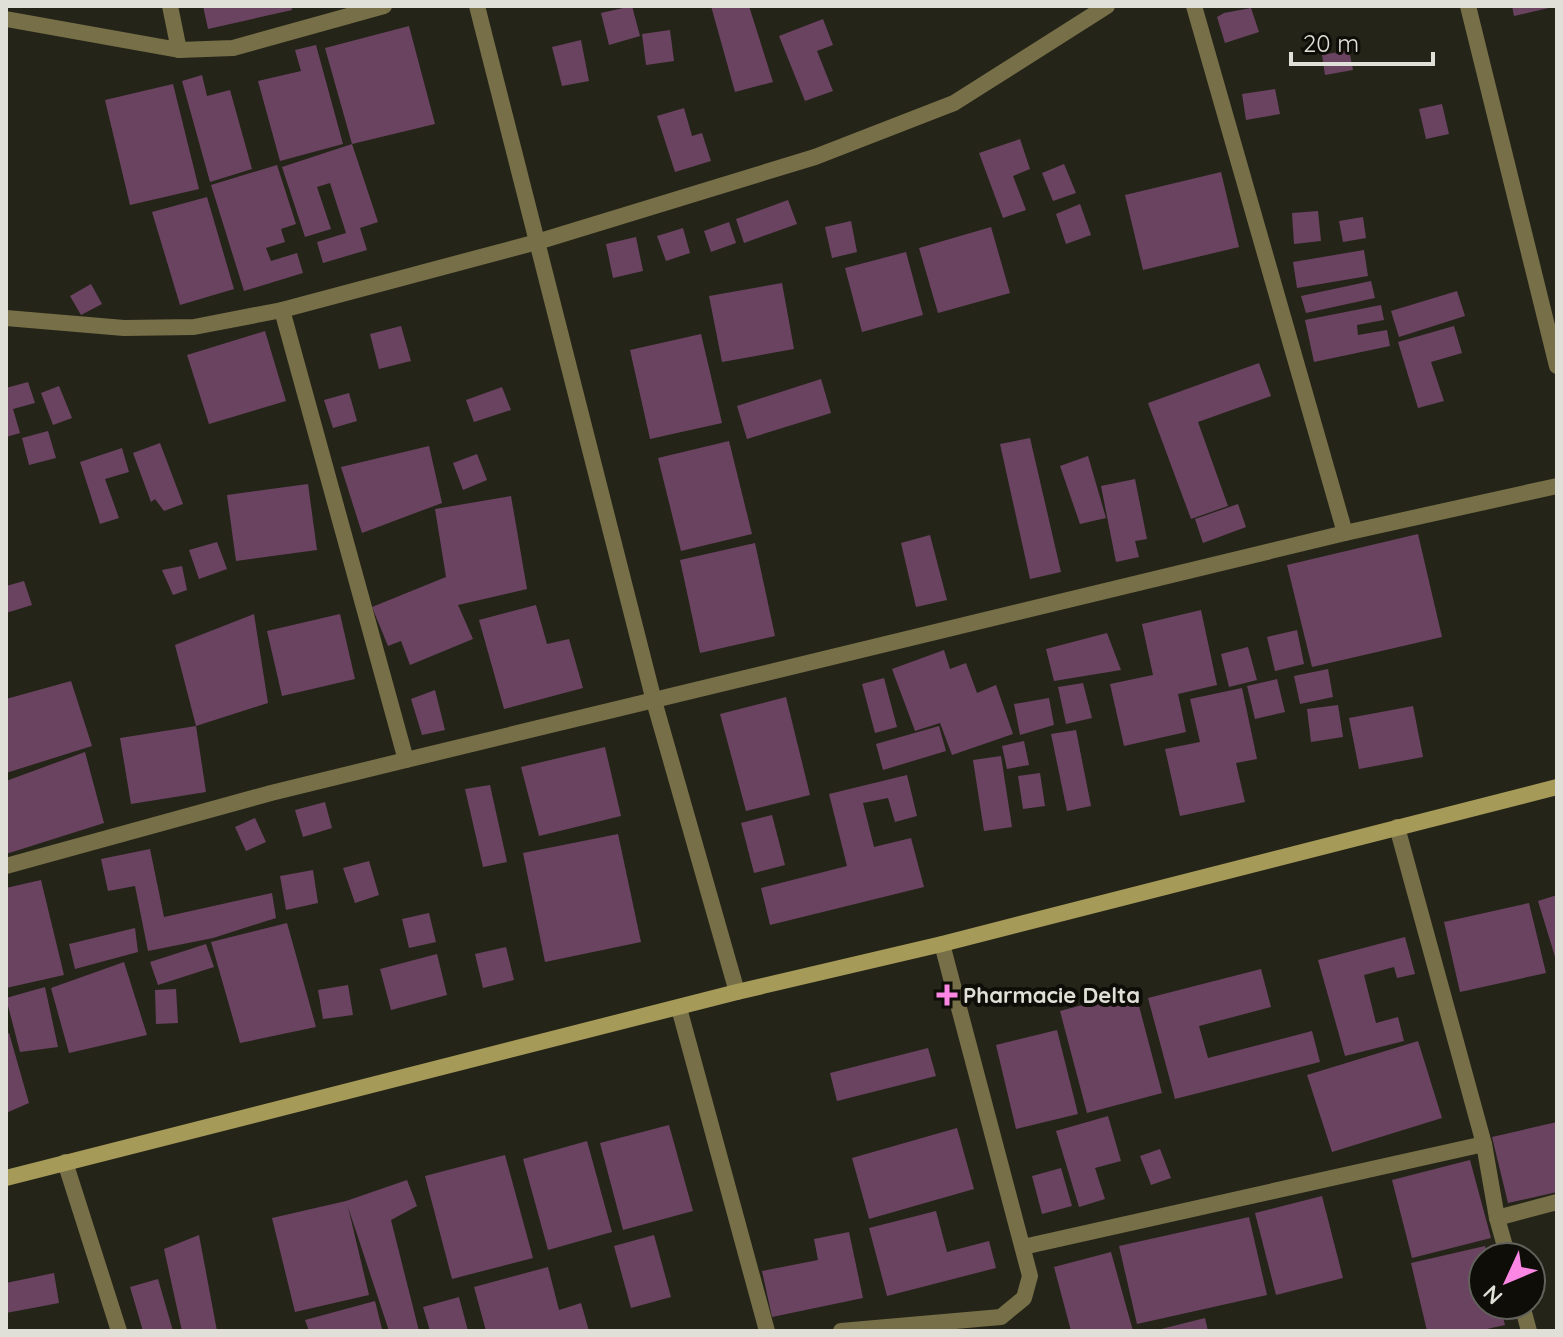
<svg xmlns="http://www.w3.org/2000/svg" width="1563" height="1337" font-family="Quicksand,sans-serif">
  <style>
    .building { fill: #6a4361 }
    .lines { fill: none; stroke-linecap: round; stroke-linejoin: round }
    .street { stroke: #766f47; stroke-width: 16 }
    .secondary { stroke: #a69a58; stroke-width: 16 }
    .poi-dot { fill: #fc86e4; stroke: #0e0d08; stroke-width: 3 }
    .labels { text-anchor: middle; dominant-baseline: central; stroke-width: 8; stroke-linejoin: round; paint-order: stroke }
    .poi-label { font-size: 22px; font-weight: bold; fill: #e1e0d8; stroke: #0e0d08; text-anchor: start }
  </style>
  <rect width="100%" height="100%" fill="#252419"/>
  <!-- building -->
  <g class="building">
    <polygon points="203,6 291,6 292,10 208,29"/>
    <polygon points="632,6 640,36 609,45 601,13"/>
    <polygon points="711,6 749,6 773,82 735,92"/>
    <polygon points="1512,6 1553,6 1553,7 1514,16"/>
    <polygon points="1251,8 1259,32 1225,43 1217,17 1224,13"/>
    <polygon points="823,19 833,45 817,51 833,91 805,101 779,36"/>
    <polygon points="409,26 435,124 352,144 378,222 360,228 367,250 323,263 317,242 346,233 330,183 317,187 331,229 305,237 282,167 352,144 325,48"/>
    <polygon points="670,30 674,61 646,65 642,34"/>
    <polygon points="581,40 589,81 562,86 552,47"/>
    <polygon points="316,45 343,144 280,161 258,81 301,71 295,50"/>
    <polygon points="1349,50 1353,70 1325,75 1322,55"/>
    <polygon points="202,75 207,96 230,90 252,169 210,182 182,81"/>
    <polygon points="173,84 199,189 130,205 105,100"/>
    <polygon points="1275,89 1280,114 1246,120 1242,94"/>
    <polygon points="1442,104 1449,134 1426,139 1419,109"/>
    <polygon points="684,108 692,136 702,133 711,161 675,172 657,116"/>
    <polygon points="1020,139 1030,169 1013,176 1026,210 1003,218 979,153"/>
    <polygon points="1064,164 1076,193 1053,201 1042,173"/>
    <polygon points="277,165 296,224 281,229 285,242 266,248 271,261 297,253 303,273 244,291 211,185"/>
    <polygon points="1221,172 1239,247 1143,270 1125,195"/>
    <polygon points="207,197 234,289 180,305 152,212"/>
    <polygon points="788,200 797,224 744,243 736,219"/>
    <polygon points="1080,204 1091,235 1066,244 1056,214"/>
    <polygon points="1318,211 1321,241 1294,244 1292,213"/>
    <polygon points="1363,217 1366,238 1343,242 1339,221"/>
    <polygon points="851,221 857,252 832,258 825,227"/>
    <polygon points="729,222 736,243 711,252 704,231"/>
    <polygon points="991,227 1010,293 938,313 919,248"/>
    <polygon points="683,228 690,253 666,261 657,236"/>
    <polygon points="636,237 643,271 613,278 606,244"/>
    <polygon points="1364,250 1368,276 1297,288 1293,262"/>
    <polygon points="906,252 923,315 862,332 845,268"/>
    <polygon points="1371,281 1375,298 1306,313 1301,296"/>
    <polygon points="782,283 794,349 722,362 709,296"/>
    <polygon points="91,284 102,304 81,315 70,296"/>
    <polygon points="1457,291 1465,316 1399,337 1391,311"/>
    <polygon points="1381,305 1384,320 1357,325 1358,335 1387,330 1390,346 1314,362 1305,320"/>
    <polygon points="401,326 411,361 379,369 370,334"/>
    <polygon points="1454,326 1462,353 1431,362 1444,401 1418,408 1398,342"/>
    <polygon points="265,331 286,401 209,424 187,355"/>
    <polygon points="701,334 722,423 650,439 630,350"/>
    <polygon points="1259,363 1271,396 1198,422 1228,506 1191,519 1148,403"/>
    <polygon points="821,379 831,413 747,439 737,406"/>
    <polygon points="28,382 35,403 13,409 20,433 6,437 6,388"/>
    <polygon points="59,386 72,418 53,425 41,393"/>
    <polygon points="502,387 511,410 474,422 466,400"/>
    <polygon points="349,393 357,421 333,428 324,400"/>
    <polygon points="48,431 56,458 29,465 22,438"/>
    <polygon points="1030,438 1061,572 1030,579 1000,444"/>
    <polygon points="729,441 752,534 681,551 658,458"/>
    <polygon points="160,443 183,504 164,511 155,499 151,502 133,453"/>
    <polygon points="429,446 442,503 362,533 341,467"/>
    <polygon points="122,448 129,472 105,479 119,518 100,524 80,462"/>
    <polygon points="477,454 487,480 463,490 453,463"/>
    <polygon points="1088,456 1106,518 1080,524 1060,466"/>
    <polygon points="1135,479 1147,539 1135,541 1139,557 1116,562 1101,486"/>
    <polygon points="308,484 317,550 236,561 227,495"/>
    <polygon points="511,496 527,589 458,605 473,639 410,665 401,641 388,646 372,607 446,577 435,509"/>
    <polygon points="1238,504 1246,527 1203,543 1195,519"/>
    <polygon points="1418,534 1442,637 1312,667 1287,565"/>
    <polygon points="930,535 947,600 916,607 901,543"/>
    <polygon points="217,542 227,569 199,579 189,550"/>
    <polygon points="755,543 775,636 700,653 680,560"/>
    <polygon points="182,566 187,590 173,595 162,570"/>
    <polygon points="24,581 32,605 6,613 6,586"/>
    <polygon points="536,605 547,644 569,639 583,688 504,709 479,620"/>
    <polygon points="1201,610 1217,685 1178,694 1186,732 1124,746 1110,684 1153,675 1142,624"/>
    <polygon points="254,614 268,703 196,726 206,792 131,804 120,738 196,726 175,645"/>
    <polygon points="340,614 355,679 282,696 267,631"/>
    <polygon points="1297,630 1304,664 1275,671 1267,637"/>
    <polygon points="1107,633 1121,670 1054,681 1046,649"/>
    <polygon points="1248,647 1257,680 1229,687 1221,654"/>
    <polygon points="944,650 950,669 966,663 977,693 996,685 1013,734 952,755 940,723 915,731 892,669"/>
    <polygon points="1328,669 1333,697 1300,704 1294,676"/>
    <polygon points="884,678 897,727 875,733 862,684"/>
    <polygon points="1277,679 1285,712 1255,719 1247,686"/>
    <polygon points="71,681 92,746 6,773 6,699"/>
    <polygon points="1083,683 1092,718 1066,724 1058,687"/>
    <polygon points="1242,688 1257,759 1236,763 1245,802 1180,816 1165,749 1200,742 1190,699"/>
    <polygon points="435,690 445,730 422,735 411,699"/>
    <polygon points="786,697 810,795 746,811 720,714"/>
    <polygon points="1049,698 1054,725 1020,735 1014,704"/>
    <polygon points="1338,705 1343,737 1311,742 1307,709"/>
    <polygon points="1413,706 1423,757 1359,769 1349,718"/>
    <polygon points="939,726 946,751 883,770 876,744"/>
    <polygon points="1076,730 1091,806 1067,811 1051,734"/>
    <polygon points="1024,741 1029,765 1007,769 1002,746"/>
    <polygon points="605,747 621,816 539,836 521,767"/>
    <polygon points="85,752 104,823 6,854 6,781"/>
    <polygon points="1001,756 1012,827 984,831 973,760"/>
    <polygon points="1040,773 1045,806 1023,809 1018,776"/>
    <polygon points="907,775 917,816 895,822 888,798 863,803 874,847 911,838 924,887 770,925 761,888 847,866 829,794"/>
    <polygon points="490,785 507,862 483,867 465,789"/>
    <polygon points="325,802 332,828 303,837 295,810"/>
    <polygon points="772,815 785,865 754,873 741,823"/>
    <polygon points="255,818 266,842 246,851 235,827"/>
    <polygon points="618,834 641,942 545,962 523,853"/>
    <polygon points="150,849 164,917 272,893 276,918 213,938 148,951 135,886 108,891 101,859"/>
    <polygon points="369,861 379,895 355,903 343,868"/>
    <polygon points="313,870 318,903 286,910 280,876"/>
    <polygon points="41,880 64,975 6,988 6,888"/>
    <polygon points="1557,895 1557,959 1556,960 1538,901"/>
    <polygon points="1529,903 1546,973 1460,992 1444,922"/>
    <polygon points="429,913 436,942 409,948 402,919"/>
    <polygon points="287,923 316,1027 240,1043 211,942"/>
    <polygon points="135,928 138,952 75,969 69,944"/>
    <polygon points="1405,937 1415,974 1397,978 1394,967 1364,975 1376,1023 1398,1017 1404,1041 1345,1056 1318,960"/>
    <polygon points="206,944 214,967 158,985 150,962"/>
    <polygon points="506,947 514,980 483,988 475,954"/>
    <polygon points="437,954 447,995 391,1010 380,969"/>
    <polygon points="124,962 147,1035 69,1053 51,988"/>
    <polygon points="1261,969 1271,1007 1199,1026 1208,1058 1312,1031 1320,1062 1175,1099 1148,998"/>
    <polygon points="348,985 353,1015 323,1019 318,990"/>
    <polygon points="45,987 58,1047 20,1052 6,998"/>
    <polygon points="176,989 178,1023 156,1024 155,990"/>
    <polygon points="1135,991 1162,1093 1087,1113 1060,1011"/>
    <polygon points="1057,1030 1078,1114 1016,1129 996,1045"/>
    <polygon points="9,1033 29,1103 6,1113 6,1034"/>
    <polygon points="1418,1041 1442,1118 1332,1152 1307,1075"/>
    <polygon points="928,1048 936,1076 837,1101 830,1073"/>
    <polygon points="1108,1116 1121,1161 1095,1168 1105,1199 1079,1207 1056,1131"/>
    <polygon points="1557,1122 1557,1192 1508,1203 1492,1137"/>
    <polygon points="669,1125 693,1211 623,1230 600,1143"/>
    <polygon points="957,1128 974,1189 869,1219 852,1158"/>
    <polygon points="587,1141 612,1232 548,1250 523,1159"/>
    <polygon points="1160,1149 1171,1178 1151,1185 1140,1156"/>
    <polygon points="505,1155 533,1258 452,1279 425,1176"/>
    <polygon points="1470,1160 1491,1238 1412,1258 1392,1180"/>
    <polygon points="1061,1168 1072,1206 1042,1214 1032,1176"/>
    <polygon points="407,1180 417,1206 391,1220 419,1331 389,1331 348,1207 369,1295 295,1312 272,1218 346,1201"/>
    <polygon points="1322,1196 1343,1278 1276,1295 1255,1213"/>
    <polygon points="936,1211 947,1252 989,1241 996,1268 887,1296 869,1228"/>
    <polygon points="1249,1217 1267,1295 1137,1324 1119,1246"/>
    <polygon points="849,1232 863,1298 772,1317 762,1271 818,1260 814,1239"/>
    <polygon points="199,1235 217,1331 182,1331 164,1249"/>
    <polygon points="654,1235 671,1297 631,1308 614,1246"/>
    <polygon points="1485,1246 1488,1257 1483,1257 1483,1305 1500,1305 1505,1325 1478,1331 1427,1331 1411,1263"/>
    <polygon points="1111,1252 1133,1331 1071,1331 1054,1267"/>
    <polygon points="548,1267 559,1310 581,1303 589,1331 486,1331 474,1287"/>
    <polygon points="54,1273 59,1303 6,1313 6,1283"/>
    <polygon points="158,1279 173,1331 143,1331 130,1287"/>
    <polygon points="459,1297 468,1331 430,1331 423,1307"/>
    <polygon points="375,1301 382,1329 309,1331 305,1320"/>
    <polygon points="1205,1318 1208,1331 1157,1331 1157,1330"/>
  </g>
  <g class="lines">
    <!-- street -->
    <g class="street">
      <polyline points="170,6 179,50"/>
      <polyline points="477,6 654,701 737,992"/>
      <polyline points="1194,6 1345,533"/>
      <polyline points="1468,6 1557,366"/>
      <polyline points="6,19 179,50 233,48 384,6"/>
      <polyline points="282,310 406,760"/>
      <polyline points="6,318 124,328 194,327 282,310 537,242 815,157 954,103 1107,6"/>
      <polyline points="1397,827 1484,1144 1497,1218 1508,1257"/>
      <polyline points="6,866 271,793 406,760 1345,533 1557,486"/>
      <polyline points="679,1008 767,1331"/>
      <polyline points="65,1162 119,1331"/>
      <polyline points="1497,1218 1557,1202"/>
      <polyline points="1023,1247 1484,1144"/>
      <polyline points="1522,1305 1529,1331"/>
      <polyline points="841,1331 1001,1317 1024,1298 1030,1276 942,944"/>
    </g>
    <!-- secondary -->
    <polyline class="secondary" points="6,1178 737,992 942,944 1557,787"/>
  </g>
  <!-- markers -->
  <path class="poi-dot" d="M943 983h8v8h8v8h-8v8h-8v-8h-8v-8h8z"/>
  <g class="labels">
    <!-- poi labels -->
    <g class="poi-label">
      <text x="963" y="995">Pharmacie Delta</text>
    </g>
  </g>
  <!-- border -->
  <rect width="1563" height="1337" fill="none" stroke="#e1e0d8" stroke-width="16"/>
  <!-- north arrow -->
  <g transform="translate(1507 1281) rotate(226)"><circle r="38" fill="#0e0d08" stroke="#62615b" stroke-width="2"/>
  <path d="M0-6L14 30L0 20L-14 30Z" fill="#fc86e4"/>
  <text y="-12" font-size="22" font-weight="bold" text-anchor="middle" fill="#e1e0d8">N</text>
  </g>
  <!-- scale -->
  <path d="M1291 52v12h142v-12" fill="none" stroke="#e1e0d8" stroke-width="4"/>
  <text x="1303" y="52" font-size="24" fill="#e1e0d8" stroke="#0e0d08" stroke-width="6" paint-order="stroke">20 m</text>
</svg>
